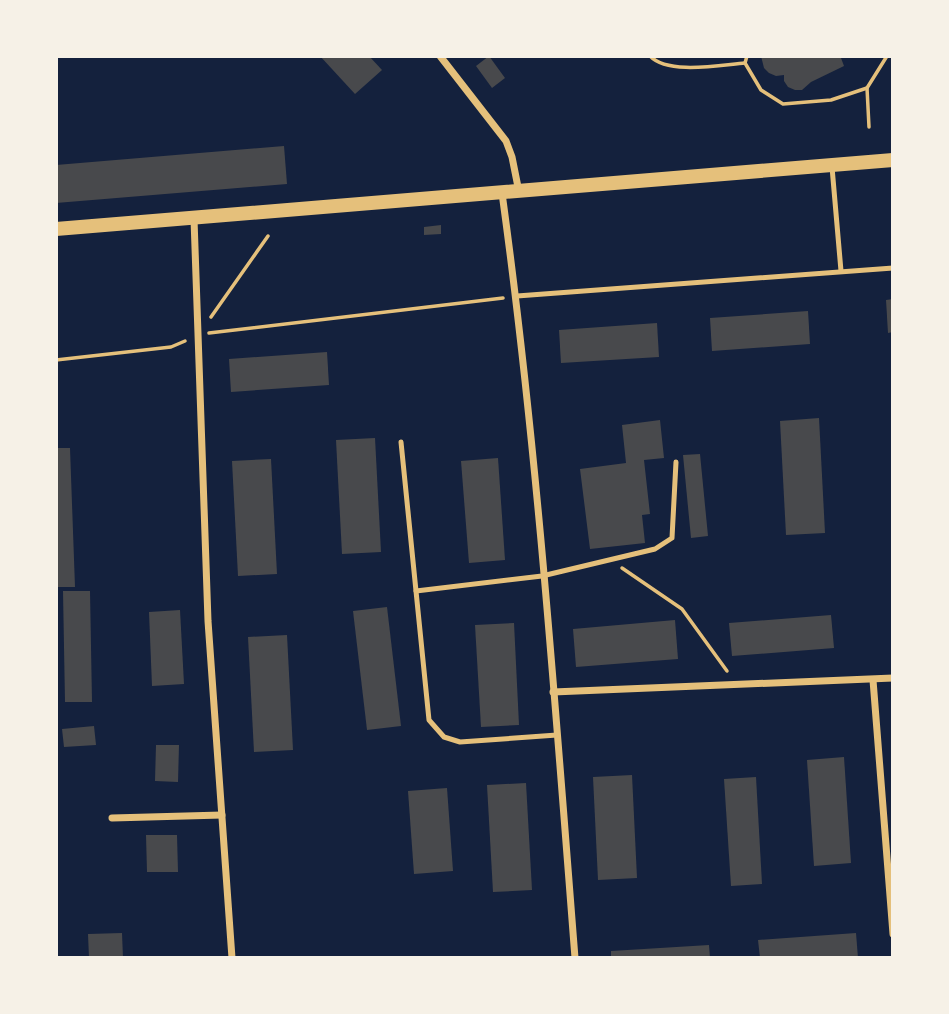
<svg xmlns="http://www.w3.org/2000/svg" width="949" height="1014" font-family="Roboto,sans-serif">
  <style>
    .building { fill: #48494c }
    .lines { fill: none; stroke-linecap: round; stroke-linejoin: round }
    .path { stroke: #e5c07b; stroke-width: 3.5 }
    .service { stroke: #e5c07b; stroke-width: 5 }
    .minor { stroke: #e5c07b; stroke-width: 7 }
    .secondary { stroke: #e5c07b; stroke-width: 14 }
  </style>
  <rect width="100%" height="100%" fill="#14213d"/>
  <!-- building -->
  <g class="building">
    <polygon points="320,56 369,56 382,70 355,94"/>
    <polygon points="489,56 505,78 492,88 476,66"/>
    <polygon points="761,56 846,56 841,58 844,66 811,82 802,90 795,90 788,87 784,81 784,75 776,76 769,73 764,68"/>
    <polygon points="284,146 287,184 56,203 56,165"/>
    <polygon points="441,225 441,234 424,235 424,227"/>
    <polygon points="893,299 893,332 888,333 886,300"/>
    <polygon points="808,311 810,344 712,351 710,318"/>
    <polygon points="657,323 659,357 561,363 559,330"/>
    <polygon points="327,352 329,385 231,392 229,359"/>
    <polygon points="819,418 825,533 786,535 780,421"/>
    <polygon points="660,420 664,458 644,460 650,514 642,515 645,543 590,549 580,469 626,463 622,425"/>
    <polygon points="375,438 381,552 342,554 336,440"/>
    <polygon points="56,448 70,448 75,587 56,587"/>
    <polygon points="700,454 708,536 691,538 683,455"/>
    <polygon points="498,458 505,560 469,563 461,461"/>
    <polygon points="271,459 277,574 238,576 232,461"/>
    <polygon points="63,591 90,591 92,702 65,702"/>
    <polygon points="387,607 401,726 367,730 353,611"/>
    <polygon points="180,610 184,684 152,686 149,612"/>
    <polygon points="831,615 834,648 732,656 729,623"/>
    <polygon points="675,620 678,659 576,667 573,629"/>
    <polygon points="514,623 519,725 481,727 475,625"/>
    <polygon points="287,635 293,750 254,752 248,637"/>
    <polygon points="94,726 96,745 64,747 62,729"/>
    <polygon points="156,745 179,745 178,782 155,781"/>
    <polygon points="844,757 851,863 814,866 807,760"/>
    <polygon points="632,775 637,878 598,880 593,777"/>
    <polygon points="756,777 762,884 731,886 724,779"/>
    <polygon points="526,783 532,890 493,892 487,785"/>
    <polygon points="447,788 453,871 414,874 408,791"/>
    <polygon points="146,835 177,835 178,872 147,872"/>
    <polygon points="122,933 123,958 89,958 88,934"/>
    <polygon points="856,933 858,958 760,958 758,940"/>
    <polygon points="709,945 710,958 611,958 611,951"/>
  </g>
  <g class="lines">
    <!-- path -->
    <g class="path">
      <path d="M650 56C668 75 720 65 745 63"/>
      <polyline points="747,56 745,63 761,90 783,104 831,100 867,88"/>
      <polyline points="869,127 867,88 887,56"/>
      <polyline points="211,317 268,236"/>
      <polyline points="209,333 503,298"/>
      <polyline points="56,360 171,347 185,341"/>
      <polyline points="622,568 682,609 727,671"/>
    </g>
    <!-- service -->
    <g class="service">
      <polyline points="832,167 841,271"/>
      <polyline points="517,296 893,268"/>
      <polyline points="401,442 416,591"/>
      <polyline points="557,735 460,742 444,737 429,720 416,591 542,576 655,549 672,538 676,462"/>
    </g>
    <!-- minor -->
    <g class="minor">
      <polyline points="440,56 506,141 512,157 519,192"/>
      <path d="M502 193C537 447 555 703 575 958"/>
      <polyline points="194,219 208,621 232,958"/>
      <polyline points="873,680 893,934"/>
      <polyline points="553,692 893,678"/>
      <polyline points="112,818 222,815"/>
    </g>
    <!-- secondary -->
    <polyline class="secondary" points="56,229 893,160"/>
  </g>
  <!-- border -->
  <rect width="949" height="1014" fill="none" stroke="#f6f1e7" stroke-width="116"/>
</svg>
